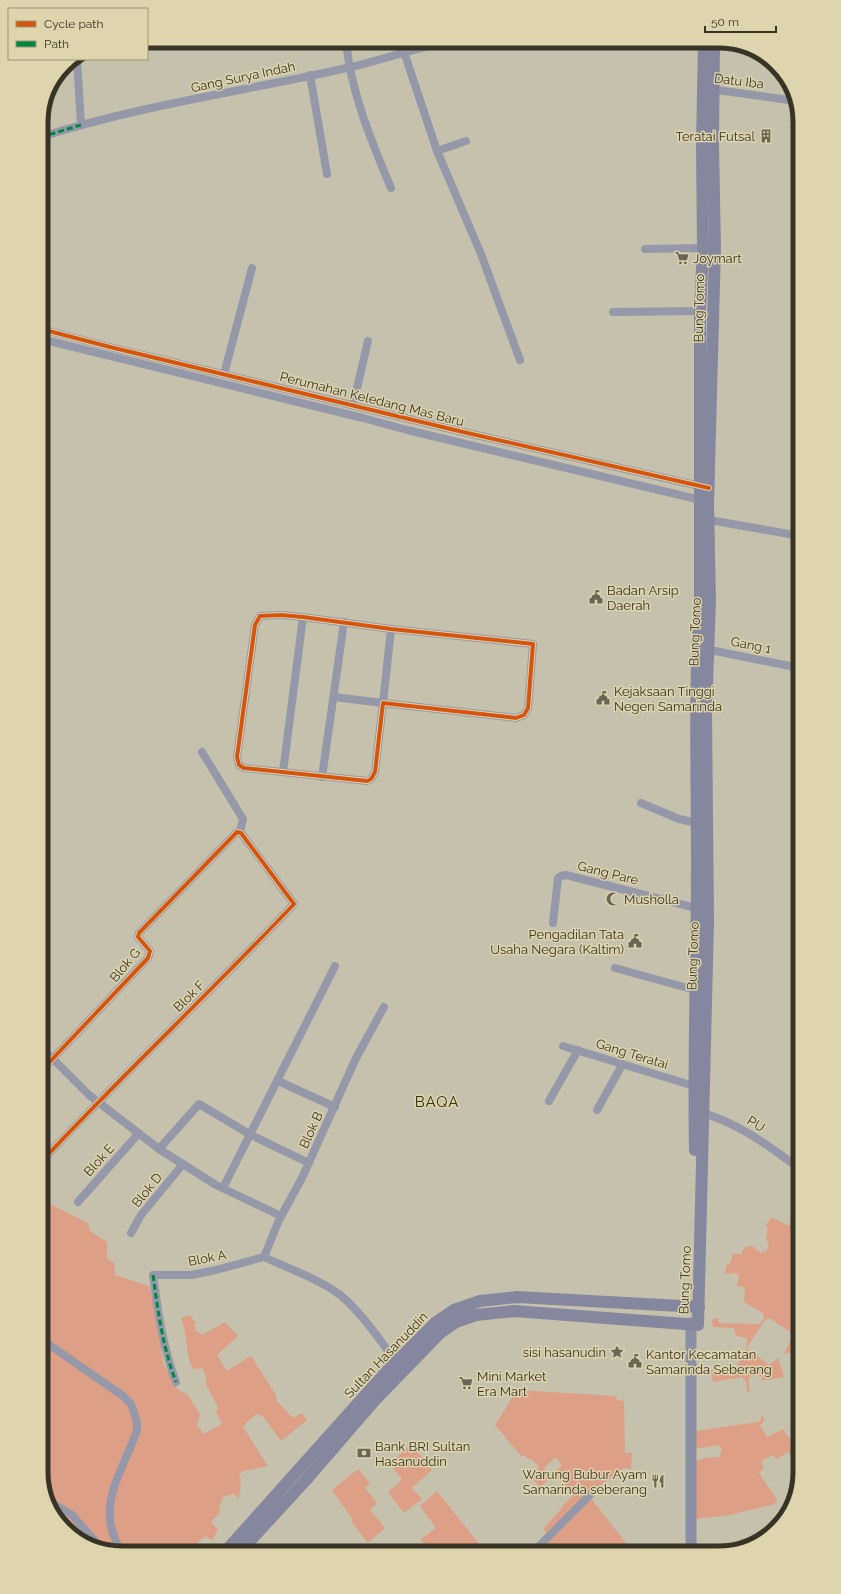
<svg xmlns="http://www.w3.org/2000/svg" width="841" height="1594" font-family="Raleway,sans-serif">
  <style>
    .green { fill: #de9f87 }
    .lines { fill: none; stroke-linecap: round; stroke-linejoin: round }
    .street { stroke: #9598a9; stroke-width: 8 }
    .secondary { stroke: #8b8fa3; stroke-width: 11 }
    .primary { stroke: #85879e; stroke-width: 12 }
    .quiet { stroke: #00873e; stroke-width: 3; stroke-dasharray: 6 3; stroke-linecap: butt }
    .cycleway-casing { stroke: #ded4ae; stroke-width: 6 }
    .cycleway { stroke: #d6550e; stroke-width: 4 }
    .labels { text-anchor: middle; dominant-baseline: central; stroke-width: 3; stroke-linejoin: round; paint-order: stroke }
    .street-label { font-size: 13px; fill: #383425; stroke: #ded4ae }
    .poi-label { font-size: 13px; fill: #383425; stroke: #ded4ae; text-anchor: start }
    .quarter-label { font-size: 15px; letter-spacing: 1px; fill: #372e0c; stroke: #ded4ae }
    .rim { fill: none; stroke: #383425; stroke-width: 5 }
  </style>
  <rect width="100%" height="100%" fill="#c6c1ac"/>
  <!-- green -->
  <g class="green">
    <path d="M41 1181 47 1187 46 1202 88 1223 90 1231 107 1242V1259L114 1263 115 1275 149 1286 156 1309 163 1363 178 1390 187 1394 200 1415 197 1425 204 1434 222 1424 216 1413 218 1407 205 1383 207 1379 202 1368 193 1369C184 1353 189 1335 181 1318L190 1315 195 1322V1330L202 1335 225 1322 238 1336 217 1355 227 1371 251 1356 276 1395V1400L293 1418 302 1413 307 1420 281 1441 263 1416 257 1414 247 1422 243 1427 268 1466 243 1471 239 1475 241 1482 239 1499 234 1494 223 1497 219 1509 220 1512 211 1522 218 1530 212 1540 205 1536 194 1546 198 1550 194 1553H117L77 1539 74 1536 76 1535 78 1530C65 1522 68 1516 60 1505 50 1492 44 1488 41 1471Z"/>
    <path d="M772 1217 788 1226 791 1220 800 1225 798 1232 800 1236V1363L797 1362V1357L793 1352 784 1354 793 1334 769 1318 765 1320 749 1344 747 1349 769 1365 778 1358 784 1377 764 1380H762V1376H751L749 1378V1392H747L746 1382 742 1377 713 1382 711 1370 714 1369H738C739 1361 738 1352 746 1350L747 1338 736 1336 734 1328 713 1327 712 1319 718 1318 719 1323 759 1324 764 1319 763 1313 744 1302 745 1287 737 1286 739 1277 737 1273 725 1274 726 1265 730 1263 733 1254H741L745 1247 752 1246 761 1253 767 1250 769 1245 766 1239 768 1228 766 1225Z"/>
    <polygon points="517,1390 616,1396 617,1400 624,1401 625,1453 632,1453 631,1469 624,1468 589,1494 548,1534 543,1529 562,1508 561,1507 573,1496 554,1473 562,1465 556,1457 544,1468 551,1477 540,1487 531,1478 539,1466 533,1461 533,1460 529,1459 523,1455 522,1457 495,1425"/>
    <polygon points="761,1413 765,1421 760,1425 767,1437 783,1429 790,1439 795,1439 800,1447 799,1458 792,1457 788,1452 777,1459 772,1455 763,1460 761,1463 764,1468 759,1473 777,1500 775,1504 730,1515 695,1519 696,1461 705,1458 719,1457 722,1450 719,1445 695,1449 695,1431 758,1422 761,1421"/>
    <polygon points="411,1444 432,1470 412,1488 422,1499 404,1513 388,1492 402,1480 390,1464"/>
    <polygon points="358,1469 370,1483 365,1488 377,1503 370,1510 385,1528 368,1543 351,1521 353,1520 332,1490"/>
    <polygon points="437,1491 480,1545 477,1549 477,1553 429,1553 421,1539 436,1528 420,1506"/>
    <polygon points="590,1497 634,1553 535,1553"/>
  </g>
  <g class="lines">
    <!-- street -->
    <g class="street">
      <path d="M346 41C351 93 371 140 391 188"/>
      <polyline points="404,52 437,151 481,254 520,360"/>
      <polyline points="77,59 81,125"/>
      <polyline points="310,75 327,174"/>
      <polyline points="709,89 796,101"/>
      <polyline points="789,100 791,88"/>
      <path d="M41 137C141 105 245 91 347 68 382 60 415 48 450 41"/>
      <polyline points="437,151 466,141"/>
      <polyline points="645,249 703,248"/>
      <polyline points="613,312 700,311"/>
      <polyline points="41,329 110,347 463,432 704,487"/>
      <polyline points="41,339 363,418 407,430 705,501"/>
      <polyline points="224,374 252,268"/>
      <polyline points="353,405 368,341"/>
      <polyline points="704,519 800,536"/>
      <polygon points="281,615 303,617 391,629 533,644 528,708 524,715 516,718 383,703 375,772 371,779 367,781 244,768 239,765 237,757 255,625 260,616"/>
      <polyline points="705,649 800,668"/>
      <polyline points="334,697 383,703 391,629"/>
      <polyline points="202,752 243,819 240,832"/>
      <polyline points="283,772 303,617"/>
      <polyline points="322,777 344,622"/>
      <polyline points="641,803 679,819 697,823"/>
      <polyline points="553,923 558,878 561,876 566,875 696,908"/>
      <polyline points="615,968 695,990"/>
      <polyline points="563,1046 694,1086"/>
      <polyline points="41,1047 89,1095 159,1149 216,1185 281,1216"/>
      <polyline points="278,1081 335,1107"/>
      <polyline points="549,1101 578,1050"/>
      <polyline points="597,1110 622,1065"/>
      <path d="M698 1112C736 1121 769 1146 800 1169"/>
      <polyline points="159,1149 199,1104 251,1135 309,1163"/>
      <path d="M41 1162C123 1074 211 992 294 904L241 833 237 832 139 933 138 937 150 951 148 958 41 1071"/>
      <polyline points="223,1188 335,966"/>
      <polyline points="78,1202 139,1133"/>
      <polyline points="131,1233 141,1215 183,1164"/>
      <polyline points="264,1257 279,1220 302,1178 356,1058 384,1007"/>
      <path d="M264 1257C287 1268 312 1276 333 1290 356 1304 382 1343 399 1366"/>
      <path d="M41 1339 123 1396 131 1404 137 1422V1430C123 1472 92 1509 123 1553"/>
      <path d="M176 1382C163 1348 158 1312 153 1275H192L216 1270 264 1257"/>
      <polyline points="46,1497 50,1502 72,1515 100,1547"/>
      <polyline points="532,1553 590,1495"/>
    </g>
    <!-- secondary -->
    <polyline class="secondary" points="691,1553 691,1323"/>
    <!-- primary -->
    <g class="primary">
      <path d="M695 1150C693 1055 697 960 697 865 697 776 694 688 700 599V311L703 248 702 144 704 41"/>
      <polyline points="224,1553 386,1372 435,1323 454,1310 480,1301 517,1297 699,1307"/>
      <polyline points="239,1553 305,1481 375,1400 440,1333 456,1322 476,1315 514,1311 698,1325 708,922 706,712 710,600 708,504 715,248 713,145 714,41"/>
    </g>
    <!-- quiet -->
    <g class="quiet">
      <polyline points="41,137 81,125"/>
      <path d="M153 1275C158 1312 163 1348 176 1382"/>
    </g>
    <!-- cycleway casing -->
    <g class="cycleway-casing">
      <g id="cycleway">
        <polyline points="41,329 110,347 463,432 709,488"/>
        <polygon points="281,615 303,617 391,629 533,644 528,708 524,715 516,718 383,703 375,772 371,779 367,781 244,768 239,765 237,757 255,625 260,616"/>
        <path d="M41 1162C123 1074 211 992 294 904L241 833 237 832 139 933 138 937 150 951 148 958 41 1071"/>
      </g>
    </g>
    <!-- cycleway -->
    <use href="#cycleway" class="cycleway"/>
  </g>
  <!-- icons -->
  <defs>
    <g id="building-bare" transform="scale(1.08)"><path d="M-4-6H4V6H1V3H-1V6H-4ZM-2.5-4.3h1.7v1.8h-1.7ZM.8-4.3h1.7v1.8H.8ZM-2.5-1h1.7V.8h-1.7ZM.8-1h1.7V.8H.8Z" fill="#6a6554" stroke="#ded4ae" stroke-width="2.5" paint-order="stroke"/></g>
    <g id="supermarket-bare" transform="scale(1.08)"><path d="M-6-5.5h2.5l.6 2H6L4.5 2H-2.5L-4.4-4H-6ZM-1.5 3.2a1.3 1.3 0 1 0 .1 0ZM3 3.2a1.3 1.3 0 1 0 .1 0Z" fill="#6a6554" stroke="#ded4ae" stroke-width="2.5" paint-order="stroke"/></g>
    <g id="civic-bare" transform="scale(1.08)"><path d="M-.6-6.5H3V-4.5H.6V-3L4-1V1h2V6H-6V1h2V-1L-.6-3ZM-1.2 2.5V6h2.4V2.5Z" fill="#6a6554" stroke="#ded4ae" stroke-width="2.5" paint-order="stroke"/></g>
    <g id="mosque-bare" transform="scale(1.08)"><path d="M3.5-4.9A6 6 0 1 0 3.5 4.9A5 5 0 1 1 3.5-4.9Z" fill="#6a6554" stroke="#ded4ae" stroke-width="2.5" paint-order="stroke"/></g>
    <g id="sight-bare" transform="scale(1.08)"><path d="M0-6L1.8-2.2L6-1.7L2.9 1.2L3.7 5.4L0 3.3L-3.7 5.4L-2.9 1.2L-6-1.7L-1.8-2.2Z" fill="#6a6554" stroke="#ded4ae" stroke-width="2.5" paint-order="stroke"/></g>
    <g id="bank-bare" transform="scale(1.08)"><path d="M-6-4H6V4H-6ZM0-2.3a2.3 2.3 0 1 0 0 4.6a2.3 2.3 0 1 0 0-4.6Z" fill="#6a6554" stroke="#ded4ae" stroke-width="2.5" paint-order="stroke"/></g>
    <g id="restaurant-bare" transform="scale(1.08)"><path d="M-5-6h1v4h1v-4h1v4h1v-4h1v5L-1.5 .5V6h-2V.5L-5-1ZM5-6V6H3V1.5H1.5Q1.5-4 5-6Z" fill="#6a6554" stroke="#ded4ae" stroke-width="2.5" paint-order="stroke"/></g>
  </defs>
  <g fill-rule="evenodd">
    <use href="#building-bare" x="766" y="136"/>
    <use href="#supermarket-bare" x="682" y="258"/>
    <use href="#civic-bare" x="596" y="597"/>
    <use href="#civic-bare" x="603" y="698"/>
    <use href="#mosque-bare" x="613" y="899"/>
    <use href="#civic-bare" x="635" y="941"/>
    <use href="#sight-bare" x="617" y="1352"/>
    <use href="#civic-bare" x="635" y="1361"/>
    <use href="#supermarket-bare" x="466" y="1383"/>
    <use href="#bank-bare" x="364" y="1453"/>
    <use href="#restaurant-bare" x="658" y="1481"/>
  </g>
  <g class="labels">
    <!-- street labels -->
    <g class="street-label">
      <text transform="translate(243 77) rotate(-12)">Gang Surya Indah</text>
      <text transform="translate(739 81) rotate(7)">Datu Iba</text>
      <text transform="translate(699 308) rotate(-89)">Bung Tomo</text>
      <text transform="translate(372 399) rotate(14)">Perumahan Keledang Mas Baru</text>
      <text transform="translate(695 632) rotate(-88)">Bung Tomo</text>
      <text transform="translate(751 645) rotate(11)">Gang 1</text>
      <text transform="translate(608 873) rotate(14)">Gang Pare</text>
      <text transform="translate(693 956) rotate(-88)">Bung Tomo</text>
      <text transform="translate(125 965) rotate(-50)">Blok G</text>
      <text transform="translate(189 996) rotate(-45)">Blok F</text>
      <text transform="translate(632 1054) rotate(17)">Gang Teratai</text>
      <text transform="translate(756 1124) rotate(32)">PU</text>
      <text transform="translate(311 1130) rotate(-65)">Blok B</text>
      <text transform="translate(99 1160) rotate(-48)">Blok E</text>
      <text transform="translate(147 1190) rotate(-51)">Blok D</text>
      <text transform="translate(207 1258) rotate(-11)">Blok A</text>
      <text transform="translate(685 1280) rotate(-88)">Bung Tomo</text>
      <text transform="translate(386 1355) rotate(-46)">Sultan Hasanuddin</text>
    </g>
    <!-- poi labels -->
    <g class="poi-label">
      <text x="755" y="136" text-anchor="end">Teratai Futsal</text>
      <text x="693" y="258">Joymart</text>
      <text x="607" y="590">Badan Arsip<tspan x="607" dy="15">Daerah</tspan></text>
      <text x="614" y="691">Kejaksaan Tinggi<tspan x="614" dy="15">Negeri Samarinda</tspan></text>
      <text x="624" y="899">Musholla</text>
      <text x="624" y="934" text-anchor="end">Pengadilan Tata<tspan x="624" dy="15">Usaha Negara (Kaltim)</tspan></text>
      <text x="606" y="1352" text-anchor="end">sisi hasanudin</text>
      <text x="646" y="1354">Kantor Kecamatan<tspan x="646" dy="15">Samarinda Seberang</tspan></text>
      <text x="477" y="1376">Mini Market<tspan x="477" dy="15">Era Mart</tspan></text>
      <text x="375" y="1446">Bank BRI Sultan<tspan x="375" dy="15">Hasanuddin</tspan></text>
      <text x="647" y="1474" text-anchor="end">Warung Bubur Ayam<tspan x="647" dy="15">Samarinda seberang</tspan></text>
    </g>
    <!-- quarter labels -->
    <g class="quarter-label">
      <text x="437" y="1102">BAQA</text>
    </g>
  </g>
  <!-- crop -->
  <path d="M0 0H841V1594H0ZM122 48H719A74 74 0 0 1 793 122V1472A74 74 0 0 1 719 1546H122A74 74 0 0 1 48 1472V122A74 74 0 0 1 122 48Z" fill="#ded4ae" fill-rule="evenodd"/>
  <path class="rim" d="M122 48H719A74 74 0 0 1 793 122V1472A74 74 0 0 1 719 1546H122A74 74 0 0 1 48 1472V122A74 74 0 0 1 122 48Z"/>
  <!-- legend -->
  <rect x="8" y="8" width="140" height="52" fill="#ded4ae" stroke="#9c9477"/>
  <rect x="16" y="21" width="20" height="6" fill="#d6550e" stroke="#9c9477"/>
  <text x="44" y="28" font-size="12" fill="#383425">Cycle path</text>
  <rect x="16" y="41" width="20" height="6" fill="#00873e" stroke="#9c9477"/>
  <text x="44" y="48" font-size="12" fill="#383425">Path</text>
  <!-- scale -->
  <path d="M705 26v6h71v-6" fill="none" stroke="#383425" stroke-width="2"/>
  <text x="711" y="26" font-size="12" fill="#383425" stroke="#ded4ae" stroke-width="3" paint-order="stroke">50 m</text>
</svg>
